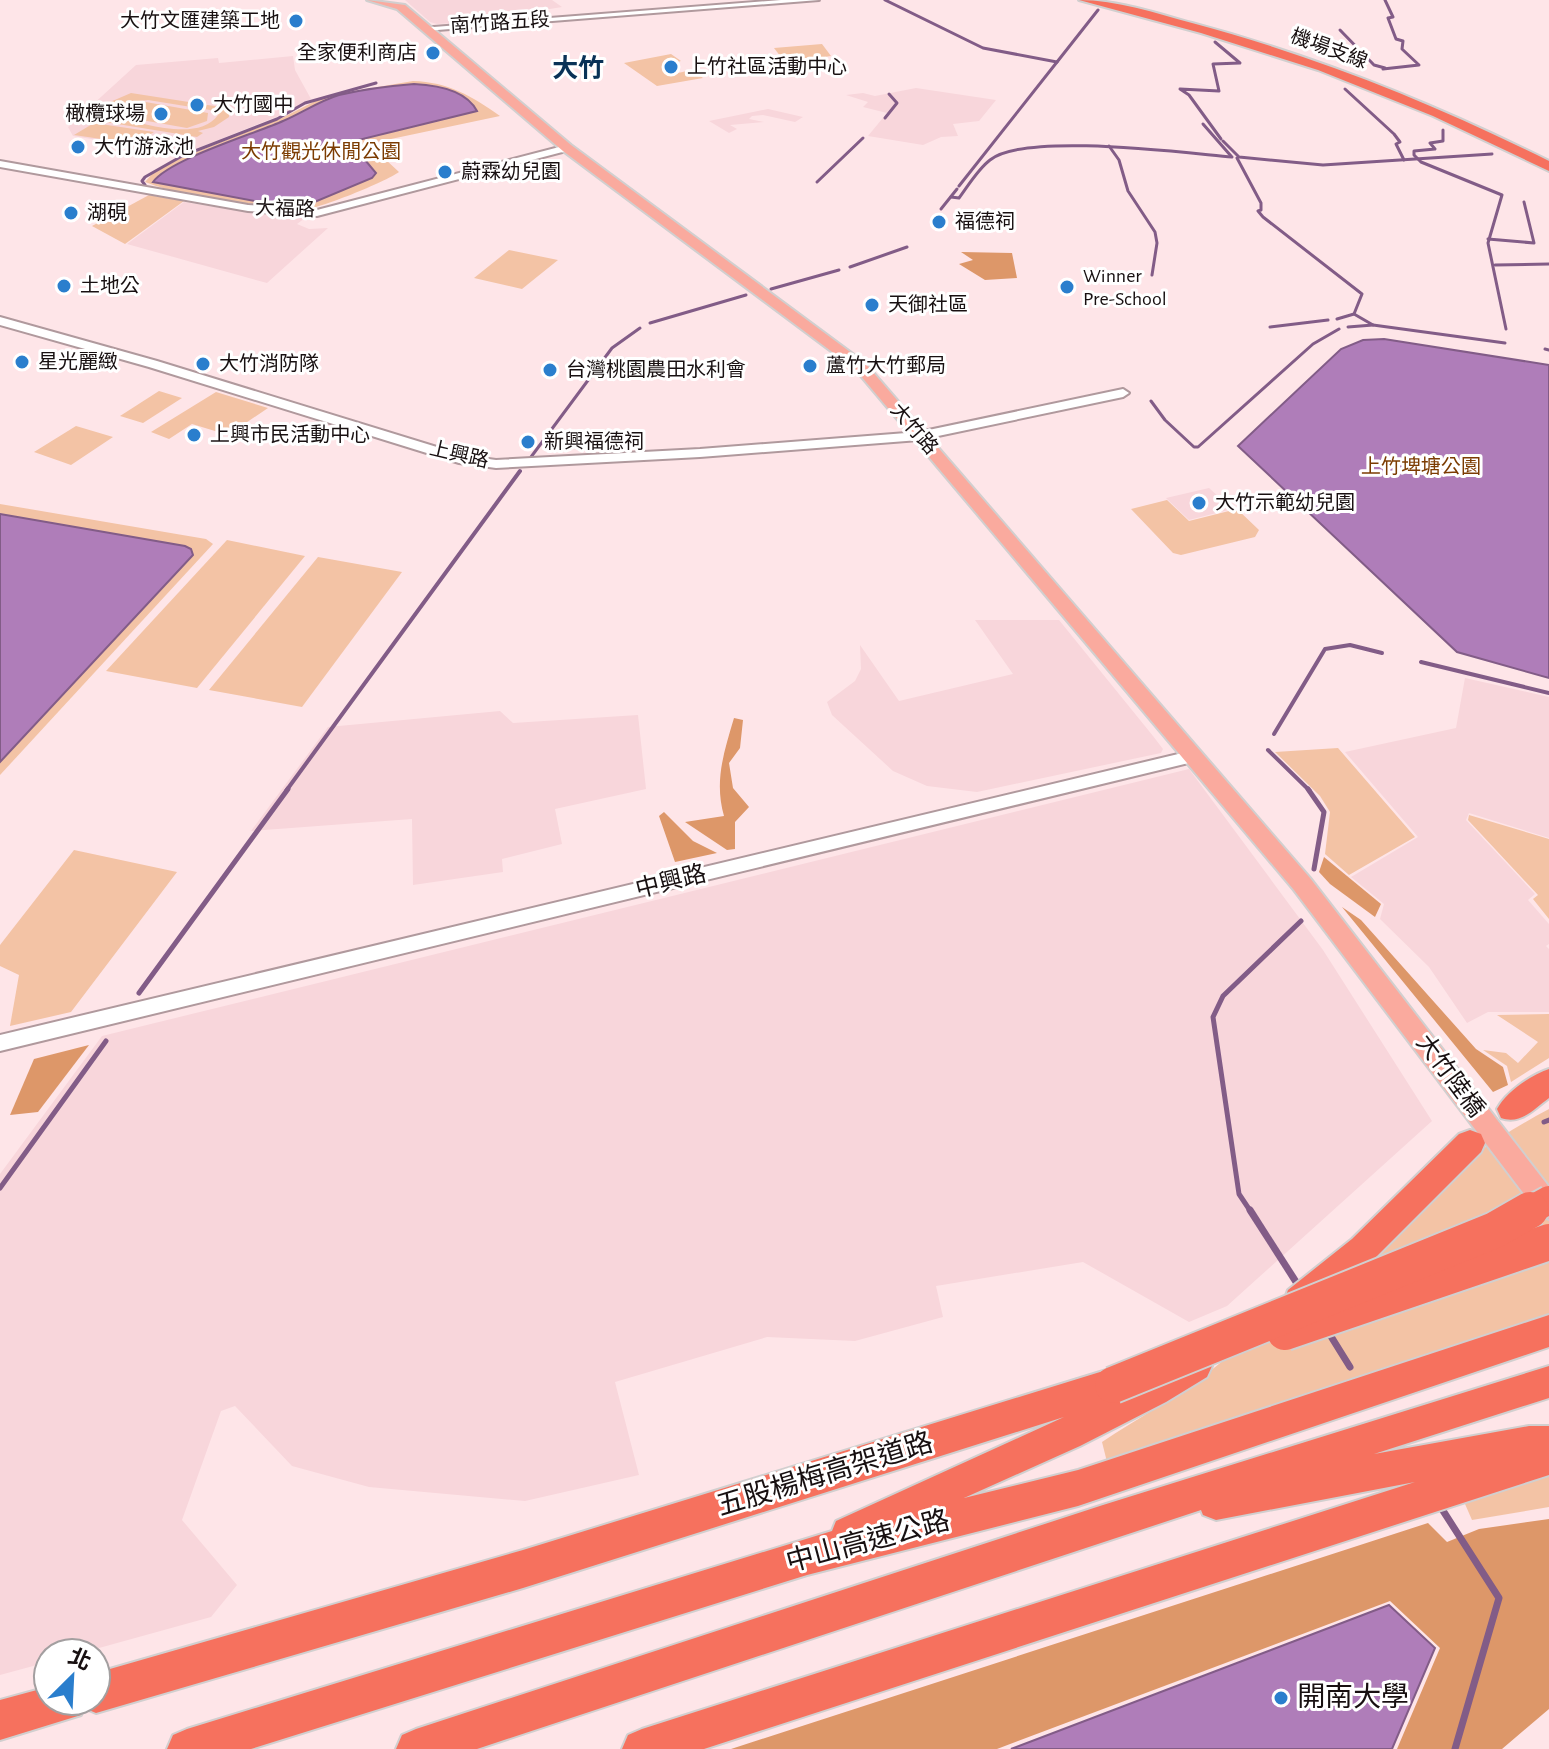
<svg xmlns="http://www.w3.org/2000/svg" width="1549" height="1749" font-family="'Alegreya Sans','Noto Sans TC',sans-serif">
  <style>
    .built { fill: #f8d6db }
    .green { fill: #f3c3a5; fill-rule: evenodd }
    .forest { fill: #dd9769 }
    .water { fill: #af7db9; stroke: #825c87; stroke-width: 2 }
    .lines { fill: none; stroke-linecap: round; stroke-linejoin: round }
    .stream-far3 { stroke: #825c87; stroke-width: 3 }
    .stream-far2 { stroke: #825c87; stroke-width: 4 }
    .stream-far1 { stroke: #825c87; stroke-width: 5 }
    .stream { stroke: #825c87; stroke-width: 7 }
    .minor-casing { stroke: #b0999d; stroke-width: 4 }
    .major-casing { stroke: #d1cfcf; stroke-width: 4 }
    .highway-casing { stroke: #d1cfcf; stroke-width: 4 }
    .minor { fill: #fff; fill-rule: evenodd }
    .major { fill: #faaa9e; fill-rule: evenodd }
    .highway { fill: #f6715e; fill-rule: evenodd }
    .highway-bridge-far1-casing { stroke: #d1cfcf; stroke-width: 32; stroke-linecap: butt }
    .highway-bridge-casing { stroke: #d1cfcf; stroke-width: 40; stroke-linecap: butt }
    .highway-bridge-far1 { stroke: #f6715e; stroke-width: 28 }
    .highway-bridge { stroke: #f6715e; stroke-width: 36 }
    .poi-dot { fill: #2a7ecd; stroke: #fff; stroke-width: 3 }
    .labels { text-anchor: middle; dominant-baseline: central; stroke-width: 6; stroke-linejoin: round; paint-order: stroke }
    .far-poi-label { font-size: 20px; fill: #181011; stroke: #fff; text-anchor: start }
    .far-street-label { font-size: 20px; fill: #181011; stroke: #fff }
    .far-park-label { font-size: 20px; fill: #7c3c02; stroke: #fff }
    .street-label { font-size: 24px; fill: #181011; stroke: #fff }
    .far-district-label { font-size: 26px; font-weight: bold; fill: #093257; stroke: #fff }
    .near-street-label { font-size: 28px; fill: #181011; stroke: #fff }
    .near-poi-label { font-size: 28px; fill: #181011; stroke: #fff; text-anchor: start }
  </style>
  <rect width="100%" height="100%" fill="#fee5e8"/>
  <!-- built -->
  <g class="built">
    <polygon points="405,0 552,0 562,7 513,15 515,19 437,24 430,22"/>
    <polygon points="293,56 295,70 311,99 276,117 183,154 73,136 68,127 136,65 218,58 219,63"/>
    <polygon points="916,88 996,100 979,121 953,124 958,136 941,137 923,145 868,136 887,113 863,107 868,102 846,95 863,93 875,96"/>
    <polygon points="768,109 803,117 795,122 763,115 752,116 749,119 764,122 730,125 737,129 729,133 709,121"/>
    <polygon points="184,202 252,213 305,218 297,224 309,229 328,228 267,283 127,244"/>
    <polygon points="1209,488 1232,509 1189,520 1166,498"/>
    <polygon points="975,620 1059,620 1153,736 1163,749 1161,753 977,792 927,786 893,771 832,715 827,702 855,681 861,669 860,645 899,701 1013,674"/>
    <polygon points="1465,678 1549,697 1549,838 1469,813 1466,820 1535,894 1528,900 1549,924 1549,944 1546,946 1549,949 1549,1012 1488,1012 1467,1023 1429,967 1380,919 1384,904 1351,877 1418,837 1345,752 1456,728"/>
    <polygon points="500,711 513,723 638,715 646,789 555,809 562,844 502,859 503,872 413,885 412,819 251,831 328,727"/>
    <polygon points="1189,769 1323,950 1432,1121 1227,1306 1189,1322 1083,1262 936,1286 943,1317 855,1341 767,1337 615,1382 639,1475 525,1501 369,1487 292,1466 235,1406 221,1411 182,1520 237,1585 211,1617 81,1653 48,1653 48,1662 0,1675 0,1174 102,1036"/>
  </g>
  <!-- green -->
  <g class="green">
    <polygon points="822,44 831,56 790,62 784,61 774,48"/>
    <polygon points="671,54 681,61 662,66 673,74 692,70 703,78 657,86 624,63"/>
    <path d="M413 81C448 82 472 96 500 116L372 143 371 146 399 172C385 182 319 209 302 210 262 212 182 196 145 182L152 174 179 159 282 118 325 96Z"/>
    <path d="M131 93 240 110 229 113V117L214 127 198 131 203 133 197 137 87 119 95 115 103 105ZM148 100 210 110 218 115C198 143 142 122 115 118L109 112 123 103Z"/>
    <polygon points="140,101 208,113 207,121 187,128 113,115 119,106"/>
    <polygon points="94,123 154,132 135,144 74,135"/>
    <polygon points="149,195 184,201 125,244 92,226"/>
    <polygon points="509,250 558,260 522,289 474,278"/>
    <polygon points="159,391 182,398 143,423 120,416"/>
    <polygon points="216,392 268,408 228,435 192,424 169,439 151,432"/>
    <polygon points="76,426 113,437 71,465 34,452"/>
    <polygon points="1167,500 1189,521 1237,509 1259,530 1255,537 1181,555 1173,553 1131,509"/>
    <polygon points="0,504 206,539 213,544 0,775"/>
    <polygon points="227,540 305,556 197,688 106,671"/>
    <polygon points="318,557 402,572 302,707 209,690"/>
    <polygon points="1338,748 1415,837 1349,875 1325,854 1330,812 1320,796 1275,752"/>
    <polygon points="1469,815 1549,839 1549,919 1533,899 1538,895 1468,820"/>
    <polygon points="74,850 177,872 71,1012 10,1026 19,975 0,966 0,945"/>
    <polygon points="1549,1014 1549,1058 1511,1082 1507,1066 1483,1050 1506,1053 1518,1063 1538,1042 1497,1015"/>
    <path d="M1549 1109V1318L1107 1462 1102 1442C1135 1420 1172 1400 1204 1376 1317 1288 1422 1176 1549 1109Z"/>
    <polygon points="1549,1464 1549,1507 1472,1520 1454,1479"/>
  </g>
  <!-- forest -->
  <g class="forest">
    <polygon points="961,252 1012,253 1017,278 985,280 959,264 973,260"/>
    <path d="M734 718 743 720 740 748 729 763 733 788 749 807 735 822V849L727 850 685 822 724 816C714 781 724 752 734 718Z"/>
    <polygon points="664,812 693,841 717,853 675,862 659,816"/>
    <polygon points="1324,857 1381,904 1375,917 1330,884 1319,872"/>
    <polygon points="1342,907 1361,920 1476,1049 1503,1067 1508,1085 1493,1092"/>
    <polygon points="89,1045 38,1112 10,1115 34,1059"/>
    <polygon points="1549,1519 1549,1709 1502,1749 1397,1749 1440,1648 1390,1601 997,1749 731,1749 1428,1523 1447,1542 1479,1529"/>
  </g>
  <!-- water -->
  <g class="water">
    <path d="M414 84C435 85 466 90 477 111L350 142 376 173 372 178 305 206 265 203 153 182C170 159 254 134 283 121 302 113 319 101 339 95 364 89 389 86 414 84Z"/>
    <polygon points="1384,339 1549,365 1549,678 1457,652 1238,446 1341,349 1363,340"/>
    <polygon points="0,514 185,546 191,549 193,555 0,762"/>
    <polygon points="1389,1605 1435,1648 1392,1749 1011,1749"/>
  </g>
  <g class="lines">
    <!-- stream-far3 -->
    <g class="stream-far3">
      <polyline points="885,0 983,48 1057,62 1098,10"/>
      <polyline points="1340,30 1374,65 1385,68"/>
      <polyline points="1215,42 1240,63 1213,64 1219,91 1180,89 1189,95 1221,139"/>
      <polyline points="1383,69 1419,65 1402,49 1403,41 1396,39 1388,18 1393,17 1385,0"/>
      <polyline points="1345,89 1394,134 1400,142 1396,144 1404,160"/>
      <polyline points="885,118 897,103 889,94"/>
      <polyline points="1203,124 1231,156"/>
      <polyline points="1443,130 1443,141 1430,143 1435,149 1414,151 1414,155 1421,162 1502,195 1488,243 1506,329"/>
      <polyline points="1223,141 1239,157 1323,165 1492,154"/>
      <polyline points="1109,146 1119,160 1128,191 1155,232 1157,243 1152,275"/>
      <polyline points="1237,158 1261,203 1261,210 1258,211 1263,217 1362,294 1354,314 1337,319"/>
      <polyline points="817,182 863,138"/>
      <polyline points="145,185 142,181 145,177 182,156 277,119 305,103 376,83"/>
      <polyline points="959,186 1057,62"/>
      <path d="M951 197 959 198C968 186 978 169 990 160 1024 132 1185 153 1232 157"/>
      <polyline points="941,209 957,189"/>
      <polyline points="1488,239 1534,243 1524,202"/>
      <polyline points="1495,265 1549,264"/>
      <polyline points="850,267 907,247"/>
      <polyline points="771,289 839,270"/>
      <polyline points="650,323 746,295"/>
      <polyline points="1373,325 1505,343"/>
      <polyline points="1270,327 1328,320"/>
      <polyline points="1348,327 1373,325 1354,314"/>
      <polyline points="1545,349 1549,350"/>
      <polyline points="1151,401 1165,420 1194,447 1198,447 1313,344 1339,329"/>
      <polyline points="531,457 612,348 640,328"/>
    </g>
    <!-- stream-far2 -->
    <g class="stream-far2">
      <polyline points="1421,662 1549,693"/>
      <polyline points="1274,734 1325,649 1350,645 1382,653"/>
      <polyline points="1268,750 1310,791"/>
      <polyline points="286,791 520,471"/>
    </g>
    <!-- stream-far1 -->
    <g class="stream-far1">
      <polyline points="1308,789 1324,812 1314,869"/>
      <polyline points="139,993 288,789"/>
      <polyline points="1544,1122 1549,1120"/>
      <polyline points="0,1188 106,1041"/>
      <polyline points="1251,1212 1239,1194 1213,1017 1223,996 1301,921"/>
    </g>
    <!-- stream -->
    <g class="stream">
      <polyline points="1250,1210 1298,1285"/>
      <polyline points="1327,1330 1350,1367"/>
      <polyline points="1440,1506 1499,1598 1455,1749"/>
    </g>
    <!-- minor casing -->
    <g class="minor-casing">
      <g id="minor">
        <polygon points="781,0 819,0 425,31 421,28"/>
        <polygon points="567,145 570,146 570,150 317,216 248,211 0,167 0,161 248,205 317,210"/>
        <polygon points="0,317 157,361 466,456 496,460 700,449 919,432 1123,389 1129,393 1123,397 919,440 700,457 496,468 459,463 149,367 0,325"/>
        <polygon points="1195,750 1203,756 1201,760 0,1051 0,1035"/>
      </g>
    </g>
    <!-- major casing -->
    <g class="major-casing">
      <polygon id="major" points="367,0 405,5 571,145 865,363 1310,878 1549,1187 1549,1219 1540,1215 1294,890 855,369 563,151 397,9"/>
    </g>
    <!-- highway casing -->
    <g class="highway-casing">
      <g id="highway">
        <path d="M1079 0C1117 0 1155 13 1192 23 1316 56 1435 104 1549 161V171L1433 116 1318 70 1201 33Z"/>
        <path d="M1549 1069V1098C1534 1109 1521 1125 1501 1118L1497 1109C1506 1092 1531 1075 1549 1069Z"/>
        <polygon points="1470,1130 1481,1134 1485,1143 1481,1152 1374,1259 1312,1312 1300,1316 1288,1312 1284,1301 1288,1290 1352,1239 1459,1134"/>
        <polygon points="1549,1315 1549,1347 1078,1506 807,1575 251,1749 167,1749 173,1735 187,1729 832,1531 836,1521 1064,1417 523,1588 96,1713 84,1708 81,1715 0,1740 0,1700 48,1687 48,1701 96,1701 96,1673 523,1550 1113,1368 1125,1373 1130,1384 1195,1350 1207,1355 1212,1366 1207,1377 1166,1402 1080,1446 964,1498 1078,1470"/>
        <polygon points="1549,1366 1549,1398 1374,1454 1529,1426 1549,1426 1549,1475 704,1749 622,1749 628,1735 642,1729 1415,1482 1216,1520 1203,1515 1201,1510 477,1749 396,1749 402,1735 416,1729 1103,1505"/>
      </g>
    </g>
    <!-- minor -->
    <use href="#minor" class="minor"/>
    <!-- major -->
    <use href="#major" class="major"/>
    <!-- highway -->
    <use href="#highway" class="highway"/>
    <!-- highway-bridge-far1 casing -->
    <g class="highway-bridge-far1-casing">
      <polyline id="highway-bridge-far1" points="1527,1212 1549,1200"/>
    </g>
    <!-- highway-bridge casing -->
    <g class="highway-bridge-casing">
      <g id="highway-bridge">
        <polyline points="1285,1332 1549,1242"/>
        <polyline points="1113,1385 1495,1230 1530,1210"/>
      </g>
    </g>
    <!-- highway-bridge-far1 -->
    <use href="#highway-bridge-far1" class="highway-bridge-far1"/>
    <!-- highway-bridge -->
    <use href="#highway-bridge" class="highway-bridge"/>
  </g>
  <!-- markers -->
  <g class="poi-dot">
    <circle cx="296" cy="21" r="8"/>
    <circle cx="433" cy="53" r="8"/>
    <circle cx="671" cy="67" r="8"/>
    <circle cx="197" cy="105" r="8"/>
    <circle cx="161" cy="114" r="8"/>
    <circle cx="78" cy="147" r="8"/>
    <circle cx="445" cy="172" r="8"/>
    <circle cx="71" cy="213" r="8"/>
    <circle cx="939" cy="222" r="8"/>
    <circle cx="64" cy="286" r="8"/>
    <circle cx="1067" cy="287" r="8"/>
    <circle cx="872" cy="305" r="8"/>
    <circle cx="22" cy="362" r="8"/>
    <circle cx="203" cy="364" r="8"/>
    <circle cx="810" cy="366" r="8"/>
    <circle cx="550" cy="370" r="8"/>
    <circle cx="194" cy="435" r="8"/>
    <circle cx="528" cy="442" r="8"/>
    <circle cx="1199" cy="503" r="8"/>
    <circle cx="1281" cy="1698" r="8"/>
  </g>
  <g class="labels">
    <!-- far-poi labels -->
    <g class="far-poi-label">
      <text x="280" y="21" text-anchor="end">大竹文匯建築工地</text>
      <text x="417" y="53" text-anchor="end">全家便利商店</text>
      <text x="687" y="67">上竹社區活動中心</text>
      <text x="213" y="105">大竹國中</text>
      <text x="145" y="114" text-anchor="end">橄欖球場</text>
      <text x="94" y="147">大竹游泳池</text>
      <text x="461" y="172">蔚霖幼兒園</text>
      <text x="87" y="213">湖硯</text>
      <text x="955" y="222">福德祠</text>
      <text x="1083" y="276">Winner<tspan x="1083" dy="23">Pre-School</tspan></text>
      <text x="80" y="286">土地公</text>
      <text x="888" y="305">天御社區</text>
      <text x="38" y="362">星光麗緻</text>
      <text x="219" y="364">大竹消防隊</text>
      <text x="826" y="366">蘆竹大竹郵局</text>
      <text x="566" y="370">台灣桃園農田水利會</text>
      <text x="210" y="435">上興市民活動中心</text>
      <text x="544" y="442">新興福德祠</text>
      <text x="1215" y="503">大竹示範幼兒園</text>
    </g>
    <!-- far-street labels -->
    <g class="far-street-label">
      <text transform="translate(500 23) rotate(-4)">南竹路五段</text>
      <text transform="translate(1329 49) rotate(20)">機場支線</text>
      <text transform="translate(285 209) rotate(2)">大福路</text>
      <text transform="translate(914 429) rotate(49)">大竹路</text>
      <text transform="translate(459 455) rotate(13)">上興路</text>
    </g>
    <!-- far-park labels -->
    <g class="far-park-label">
      <text x="321" y="152">大竹觀光休閒公園</text>
      <text x="1421" y="467">上竹埤塘公園</text>
    </g>
    <!-- street labels -->
    <g class="street-label">
      <text transform="translate(671 882) rotate(-14)">中興路</text>
      <text transform="translate(1450 1076) rotate(53)">大竹陸橋</text>
    </g>
    <!-- far-district labels -->
    <g class="far-district-label">
      <text x="578" y="69">大竹</text>
    </g>
    <!-- near-street labels -->
    <g class="near-street-label">
      <text transform="translate(825 1475) rotate(-17)">五股楊梅高架道路</text>
      <text transform="translate(868 1542) rotate(-15)">中山高速公路</text>
    </g>
    <!-- near-poi labels -->
    <g class="near-poi-label">
      <text x="1297" y="1698">開南大學</text>
    </g>
  </g>
  <!-- north arrow -->
  <g transform="translate(72 1677) rotate(24)"><circle r="38" fill="#ffffff" stroke="#a39fa0" stroke-width="2"/>
  <path d="M0-6L14 30L0 20L-14 30Z" fill="#2a7ecd"/>
  <text y="-12" font-size="22" font-weight="bold" text-anchor="middle" fill="#181011">北</text>
  </g>
</svg>
